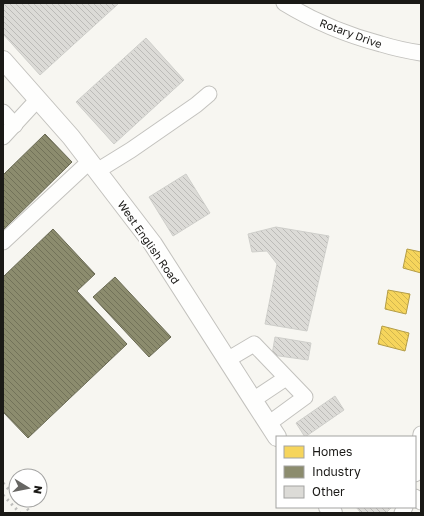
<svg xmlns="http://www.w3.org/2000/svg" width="424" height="516" font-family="'Golos Text',sans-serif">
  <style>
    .homes { fill: url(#homes-back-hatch); stroke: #b49d47 }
    .industry { fill: url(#industry-back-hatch); stroke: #6a6a54 }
    .building { fill: url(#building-back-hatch); stroke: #cfcfcb }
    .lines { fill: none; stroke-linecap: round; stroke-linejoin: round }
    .minor-casing { stroke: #c3c2be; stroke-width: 17 }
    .major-casing { stroke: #c3c2be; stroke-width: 20 }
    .minor { stroke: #fefefd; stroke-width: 15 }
    .major { stroke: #fefefd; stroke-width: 18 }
    .rail { stroke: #bebebc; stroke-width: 3; stroke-dasharray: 2 4; stroke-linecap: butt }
    .labels { text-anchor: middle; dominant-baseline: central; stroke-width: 4; stroke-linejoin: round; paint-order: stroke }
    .street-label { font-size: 11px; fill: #1a1916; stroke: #fff }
  </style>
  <defs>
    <pattern id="homes-back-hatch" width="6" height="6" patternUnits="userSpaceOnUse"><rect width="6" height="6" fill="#f6d55c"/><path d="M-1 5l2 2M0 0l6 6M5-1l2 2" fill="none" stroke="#d2b64f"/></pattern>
    <pattern id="industry-back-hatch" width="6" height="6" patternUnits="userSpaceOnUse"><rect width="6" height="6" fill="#8c8c6e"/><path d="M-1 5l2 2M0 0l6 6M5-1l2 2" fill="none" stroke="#727259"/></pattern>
    <pattern id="building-back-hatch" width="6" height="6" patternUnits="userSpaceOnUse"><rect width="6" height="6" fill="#dcdbd7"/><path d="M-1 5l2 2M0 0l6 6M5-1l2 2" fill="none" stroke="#bcbbb8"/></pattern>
  </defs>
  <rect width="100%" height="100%" fill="#f7f6f1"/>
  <!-- homes -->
  <g class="homes">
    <polygon points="407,249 421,252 421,273 403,268"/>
    <polygon points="388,290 410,294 406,314 385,309"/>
    <polygon points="382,326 409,333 405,351 378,344"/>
  </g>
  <!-- industry -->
  <g class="industry">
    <polygon points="45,134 72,162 3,230 3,175"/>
    <polygon points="53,229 95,274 77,291 127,344 28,438 3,412 3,277"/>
    <polygon points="115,277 171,337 149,357 93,297"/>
  </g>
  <!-- building -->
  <g class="building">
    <polygon points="3,3 117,3 118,4 40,75 3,34"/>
    <polygon points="146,38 184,80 114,144 76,102"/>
    <polygon points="186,174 210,213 173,236 149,197"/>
    <polygon points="276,227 329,236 307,331 265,324 277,264 267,251 252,252 248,234"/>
    <polygon points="275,337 311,343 308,360 272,355"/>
    <polygon points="335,396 344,410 305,437 296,423"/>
    <polygon points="356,507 392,507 386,513 361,513"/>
  </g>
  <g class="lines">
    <!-- minor casing -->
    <g class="minor-casing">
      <g id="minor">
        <path d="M284 3C315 22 347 35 381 44 394 48 408 51 421 53"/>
        <polyline points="3,112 15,125"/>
        <polyline points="3,137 38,99"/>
        <polyline points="97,171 131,150 196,105 209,94"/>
        <polyline points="3,242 90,161"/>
        <polyline points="227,360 254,344 305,397 268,424"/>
        <polyline points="253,400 286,378"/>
        <polyline points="415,474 421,434"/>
        <polyline points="415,497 421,502"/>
        <polyline points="402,513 405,507"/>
      </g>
    </g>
    <!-- major casing -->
    <g class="major-casing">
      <g id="major">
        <polyline points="3,60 71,137 153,244 253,400 277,437"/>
        <polyline points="328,507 333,513"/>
      </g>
    </g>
    <!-- minor -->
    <use href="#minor" class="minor"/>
    <!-- major -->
    <use href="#major" class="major"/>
    <!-- rail -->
    <g class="rail">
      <polyline points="3,483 16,497"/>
      <polyline points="3,495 20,513"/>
      <polyline points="19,500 31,513"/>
    </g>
  </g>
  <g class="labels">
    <!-- street labels -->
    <g class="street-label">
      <text transform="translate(351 33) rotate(20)">Rotary Drive</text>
      <text transform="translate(149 242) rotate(55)">West English Road</text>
    </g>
  </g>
  <!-- border -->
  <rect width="424" height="516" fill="none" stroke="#1a1916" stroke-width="8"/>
  <!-- legend -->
  <rect x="276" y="436" width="140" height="72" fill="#ffffff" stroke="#a3a3a2"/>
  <rect x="284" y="446" width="20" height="12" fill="#f6d55c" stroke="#a3a3a2"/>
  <text x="312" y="456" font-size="12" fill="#1a1916">Homes</text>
  <rect x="284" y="466" width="20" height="12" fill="#8c8c6e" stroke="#a3a3a2"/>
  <text x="312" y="476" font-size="12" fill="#1a1916">Industry</text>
  <rect x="284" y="486" width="20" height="12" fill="#dcdbd7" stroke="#a3a3a2"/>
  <text x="312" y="496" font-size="12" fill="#1a1916">Other</text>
  <!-- north arrow -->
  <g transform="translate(28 488) rotate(100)"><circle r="19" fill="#ffffff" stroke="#a3a3a2"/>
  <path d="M0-3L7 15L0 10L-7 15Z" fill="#676663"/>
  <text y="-6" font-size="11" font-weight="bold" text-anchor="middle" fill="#1a1916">N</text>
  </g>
</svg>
